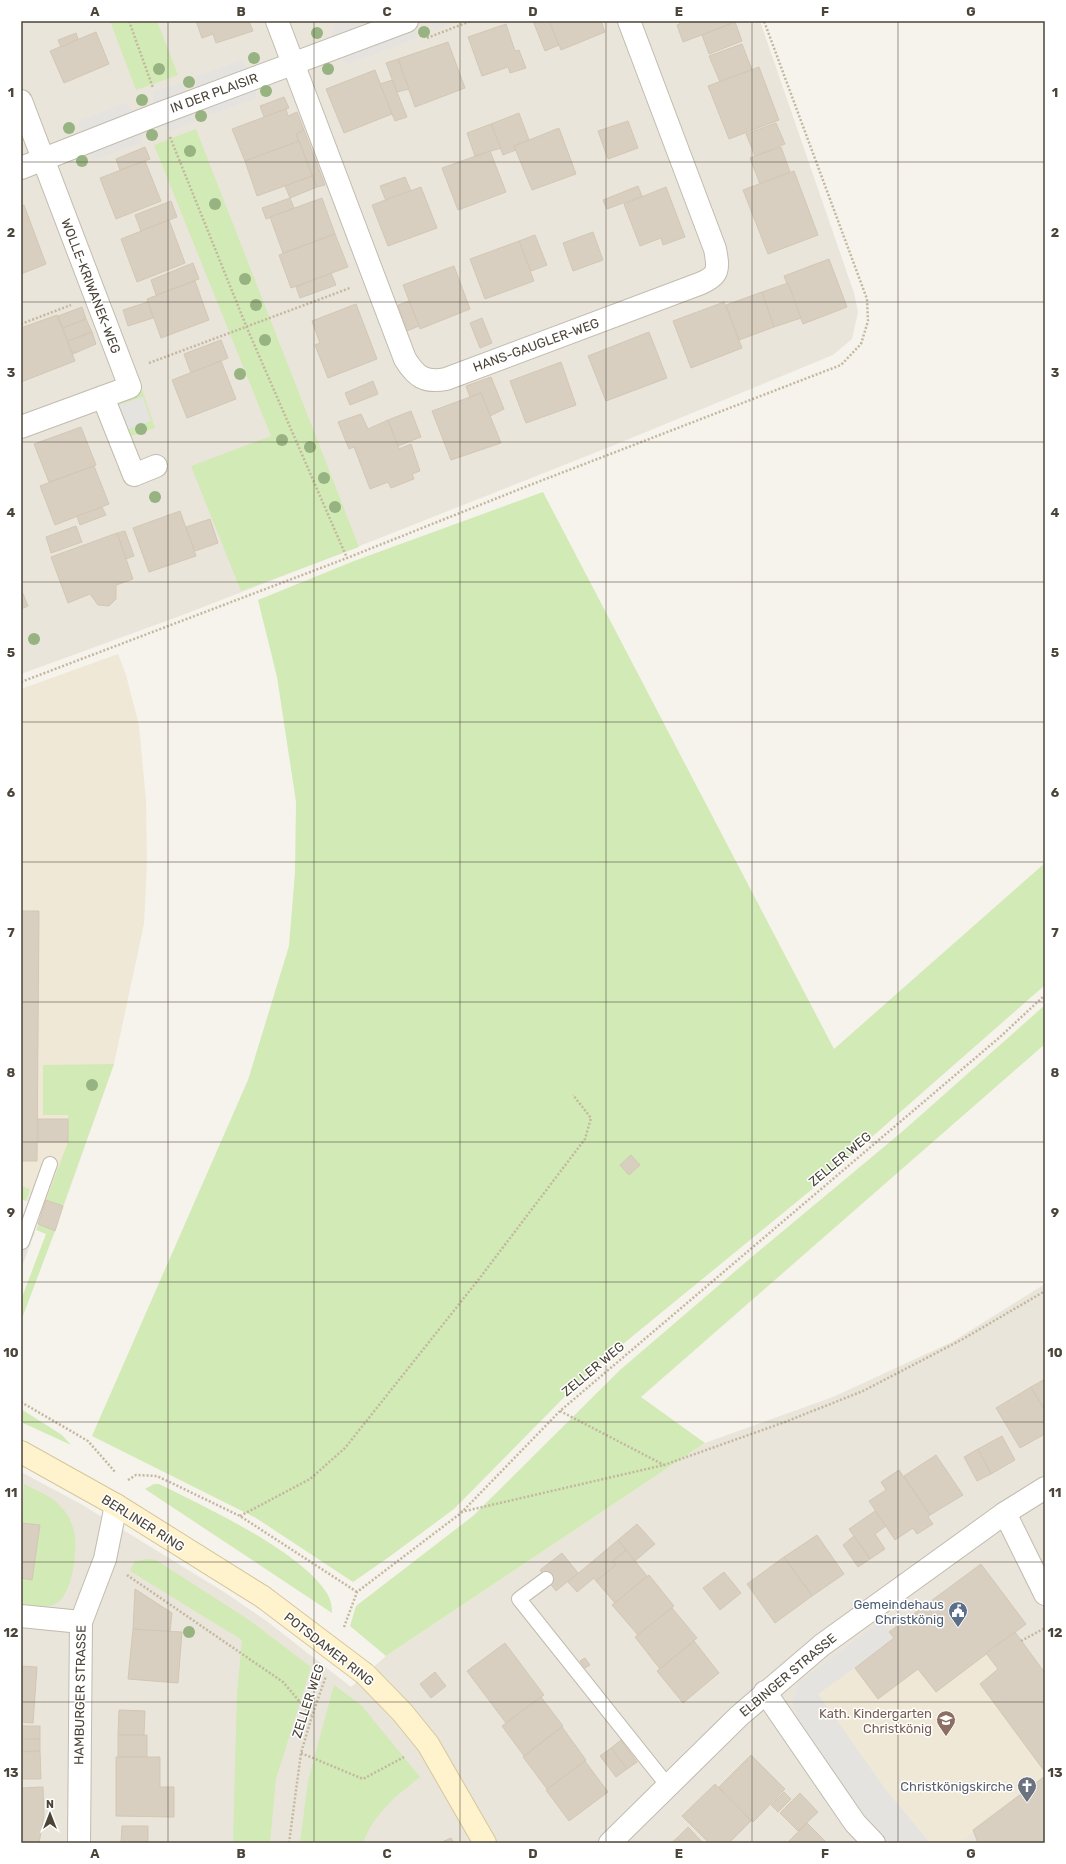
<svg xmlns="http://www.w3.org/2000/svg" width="1066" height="1864" font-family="Rubik,sans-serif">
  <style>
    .residential { fill: #eae5da }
    .education { fill: #efe8d6 }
    .green { fill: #d2eab5 }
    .parking { fill: #e5e3e0 }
    .building { fill: #d8cfc1; stroke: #d3c7b4 }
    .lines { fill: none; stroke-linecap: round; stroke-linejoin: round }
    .lane-casing { stroke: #c2bbae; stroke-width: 16 }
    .street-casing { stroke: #c2bbae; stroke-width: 24 }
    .secondary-casing { stroke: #d6c79b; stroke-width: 24 }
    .path { stroke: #c4b79f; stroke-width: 2.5; stroke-dasharray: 2 2; stroke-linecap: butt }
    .lane { stroke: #fff; stroke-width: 14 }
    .street { stroke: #fff; stroke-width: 22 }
    .secondary { stroke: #fff3cd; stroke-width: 22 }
    .secondary-bridge-casing { stroke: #d6c79b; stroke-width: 24; stroke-linecap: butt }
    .secondary-bridge { stroke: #fff3cd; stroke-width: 22 }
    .tree { fill: #97b381 }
    .grid { fill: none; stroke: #4b4439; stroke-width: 1; stroke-opacity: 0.55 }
    .labels { text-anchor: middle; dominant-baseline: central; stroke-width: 3; stroke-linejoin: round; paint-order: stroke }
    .street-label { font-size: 13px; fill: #4b4439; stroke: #fff }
    .service-label { font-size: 13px; fill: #4e5e75; stroke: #fff; text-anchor: end }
    .education-label { font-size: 13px; fill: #785e54; stroke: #fff; text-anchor: end }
    .worship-label { font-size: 13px; fill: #5b616d; stroke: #fff; text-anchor: end }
    .neatline { fill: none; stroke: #4b4439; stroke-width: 1.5 }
    .grid-label { font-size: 13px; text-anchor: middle; font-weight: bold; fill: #4b4439 }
  </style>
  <rect width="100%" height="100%" fill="#f6f3ec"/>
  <!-- residential -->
  <g class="residential">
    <polygon points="21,21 760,21 854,293 858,312 852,339 833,355 612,446 342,553 180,616 21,674"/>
    <polygon points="1045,1284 1045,1843 21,1843 21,1472 81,1504 224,1592 268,1622 351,1687 386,1656 705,1443 833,1397 952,1342"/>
  </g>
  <!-- education -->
  <g class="education">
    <polygon points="118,654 126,675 139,725 146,800 147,864 144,924 114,1064 55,1231 38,1224 43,1207 21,1199 21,689"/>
    <polygon points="1015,1632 1045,1673 1045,1776 959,1843 930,1843 885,1789 818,1694 855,1668 878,1699 918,1669 936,1692"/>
  </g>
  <!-- green -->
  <g class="green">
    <polygon points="110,21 157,21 178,75 136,90"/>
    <polygon points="196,129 359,547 241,591 191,466 271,436 154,145"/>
    <polygon points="140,383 155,428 120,440 143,397 108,409"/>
    <polygon points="543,492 834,1049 1045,863 1045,985 816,1186 590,1371 454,1509 389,1557 353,1582 256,1518 92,1436 248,1080 289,946 295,872 296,802 277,677 258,600 354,561"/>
    <polygon points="1045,1005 1045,1044 641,1397 705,1443 386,1656 350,1626 356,1606 473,1516 620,1370 753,1256 903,1131"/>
    <polygon points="114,1064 63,1206 46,1200 68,1142 68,1115 43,1115 43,1065"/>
    <polygon points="21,1186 30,1189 26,1201 21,1199"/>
    <polygon points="38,1224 55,1231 21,1321 21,1300 46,1234 36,1230"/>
    <polygon points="21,1409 62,1435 71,1445 21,1422"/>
    <path d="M24 1484C37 1491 52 1496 61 1507 67 1513 72 1522 74 1531 78 1547 73 1593 57 1603 48 1609 31 1605 21 1603V1578L32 1580 40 1525 21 1523Z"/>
    <path d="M154 1484H159C205 1507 303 1552 328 1595 331 1601 332 1607 332 1613L145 1489Z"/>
    <polygon points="149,1559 156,1560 249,1620 311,1667 276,1779 270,1843 233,1843 237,1693 242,1640 130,1571 135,1561"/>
    <path d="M334 1685 361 1705 420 1777C395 1797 375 1812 363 1843H300L308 1781Z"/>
  </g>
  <!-- parking -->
  <g class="parking">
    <polygon points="345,21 414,21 417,38 348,64 332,50 333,26"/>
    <polygon points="427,21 458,21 435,30"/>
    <polygon points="241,60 256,78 256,98 211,115 196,100 196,77"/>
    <polygon points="180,83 193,101 194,122 169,131 155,116 153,92"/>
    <polygon points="125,103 141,121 142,142 94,160 79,146 79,121"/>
    <polygon points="143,397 151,421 118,433 108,409"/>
    <polygon points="21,1227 35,1232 21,1269"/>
    <polygon points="882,1621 894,1638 818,1694 885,1789 930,1843 888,1843 854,1801 799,1724 793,1702 798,1683"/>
  </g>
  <!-- building -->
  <g class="building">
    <polygon points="196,21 249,21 253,31 216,43 213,34 202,38"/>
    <polygon points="533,21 549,21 559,45 545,51"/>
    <polygon points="549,21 601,21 605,32 561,50"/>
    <polygon points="679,21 738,21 683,42 677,25 680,24"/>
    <polygon points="735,22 742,41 709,54 702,35"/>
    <polygon points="506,24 515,51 519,50 526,68 510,73 508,67 482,76 468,37"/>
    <polygon points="96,32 109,64 64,83 50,51"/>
    <polygon points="76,33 78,39 61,47 58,40"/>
    <polygon points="448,42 465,88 415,107 398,59"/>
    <polygon points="742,44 752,70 720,82 709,56"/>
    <polygon points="398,59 409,89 397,92 386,63"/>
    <polygon points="759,67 779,120 729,139 708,86"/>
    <polygon points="375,70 392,114 344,133 326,89"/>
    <polygon points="392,80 407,117 395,121 380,84"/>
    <polygon points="284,97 289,108 264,117 260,106"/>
    <polygon points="286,109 288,116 297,112 304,130 296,134 299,141 245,161 232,129"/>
    <polygon points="519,113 529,140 514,146 516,150 503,155 491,124"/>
    <polygon points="628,121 638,148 608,159 598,131"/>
    <polygon points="776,123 785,144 755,156 746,134"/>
    <polygon points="491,124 501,148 475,156 467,133"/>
    <polygon points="559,128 576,174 532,190 514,146"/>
    <polygon points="304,130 325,185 317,187 296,134"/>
    <polygon points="299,141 312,176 257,196 245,161"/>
    <polygon points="145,147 150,159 120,170 116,159"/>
    <polygon points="781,147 790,172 760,184 750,158"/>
    <polygon points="490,151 506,192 458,210 442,168"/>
    <polygon points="145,161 161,201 116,219 100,178"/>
    <polygon points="794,171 818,235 768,254 743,190"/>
    <polygon points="312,176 317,187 290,198 285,186"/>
    <polygon points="405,177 411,191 386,201 380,186"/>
    <polygon points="638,186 642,196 607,209 603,200"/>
    <polygon points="421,187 437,228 388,246 372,205"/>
    <polygon points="666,187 685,237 663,245 661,238 640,246 624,204"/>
    <polygon points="290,198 294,208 266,219 262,208"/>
    <polygon points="322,198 335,234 283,253 270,217"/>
    <polygon points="171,201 177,217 141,231 135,215"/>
    <polygon points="24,205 46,264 21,274 21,206"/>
    <polygon points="169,220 185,263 137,282 121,239"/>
    <polygon points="593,232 603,260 573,271 563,243"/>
    <polygon points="335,234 348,267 291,288 279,255"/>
    <polygon points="535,235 547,265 531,271 519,241"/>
    <polygon points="519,241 534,281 485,299 470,259"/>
    <polygon points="829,259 847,307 803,324 784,276"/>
    <polygon points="193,263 199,279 156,295 151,280"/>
    <polygon points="454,266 470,309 420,329 403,285"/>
    <polygon points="331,273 336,285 300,298 296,287"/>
    <polygon points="195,281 209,320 161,338 147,299"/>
    <polygon points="788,283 801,318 774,327 762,292"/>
    <polygon points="762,292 774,327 739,340 726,305"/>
    <polygon points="409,301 419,326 407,331 398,305"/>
    <polygon points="148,302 153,318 128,326 123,310"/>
    <polygon points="724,302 742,348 691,368 673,321"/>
    <polygon points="356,304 377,359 328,378 315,345 320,343 312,321"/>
    <polygon points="82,307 86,319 63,328 58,316"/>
    <polygon points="57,315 75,361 21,382 21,328"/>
    <polygon points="482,318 492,343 480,348 470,323"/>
    <polygon points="86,319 92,332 68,341 63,328"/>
    <polygon points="92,332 96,344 73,354 68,341"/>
    <polygon points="649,332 667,378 606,401 588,356"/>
    <polygon points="221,340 228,358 191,373 184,354"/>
    <polygon points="221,361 236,399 187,418 172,380"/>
    <polygon points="561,362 576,405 526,423 510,381"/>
    <polygon points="491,377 504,409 490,416 481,393 470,397 466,386"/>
    <polygon points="373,381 378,394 350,405 345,393"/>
    <polygon points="481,393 501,443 451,460 432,411"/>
    <polygon points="411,411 421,437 398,446 388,420"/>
    <polygon points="361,414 368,429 388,420 399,449 411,444 420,471 412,474 414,479 391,488 388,482 370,489 354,447 349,449 338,422"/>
    <polygon points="81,427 96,465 49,482 34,444"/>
    <polygon points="94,466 109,504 55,525 40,486"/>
    <polygon points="102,507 106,515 80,525 77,516"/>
    <polygon points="180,511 196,556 149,572 133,528"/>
    <polygon points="210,519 218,543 195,551 186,527"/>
    <polygon points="76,526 82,542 51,553 46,537"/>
    <polygon points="125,531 134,556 126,559 117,533"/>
    <polygon points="117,533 133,579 116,585 116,599 109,606 98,605 90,594 68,603 51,557"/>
    <polygon points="21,589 28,606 21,609"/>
    <polygon points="21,911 39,911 37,1161 21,1161"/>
    <rect x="38" y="1119" width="30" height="23"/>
    <polygon points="631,1155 640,1165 629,1175 620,1165"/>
    <polygon points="46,1200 63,1206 55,1231 38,1224"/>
    <polygon points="1045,1379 1045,1411 1031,1387"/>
    <polygon points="1031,1387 1045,1411 1045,1434 1020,1448 996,1408"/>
    <polygon points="1002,1436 1015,1460 991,1474 978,1449"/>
    <polygon points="978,1449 991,1474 977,1481 964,1457"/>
    <polygon points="936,1455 963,1495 930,1515 904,1476"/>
    <polygon points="899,1470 930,1515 928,1517 933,1524 917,1534 913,1528 895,1540 869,1501 886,1490 881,1482"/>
    <polygon points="875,1511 886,1526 875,1534 885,1549 870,1559 849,1529"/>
    <polygon points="21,1523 40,1525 32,1580 21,1578"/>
    <polygon points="637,1524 655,1544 635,1561 618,1540"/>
    <polygon points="817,1535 844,1574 812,1596 784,1557"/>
    <polygon points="854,1536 870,1559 858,1567 843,1545"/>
    <polygon points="618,1540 626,1550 613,1561 616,1565 596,1581 594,1578 577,1592 568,1582"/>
    <polygon points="626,1550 647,1576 615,1603 596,1581 616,1565 613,1561"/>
    <polygon points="562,1553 578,1573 556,1591 540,1570"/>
    <polygon points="784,1557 812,1596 775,1623 747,1584"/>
    <polygon points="981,1564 1026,1624 936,1692 918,1669 878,1699 855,1668 894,1638 889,1632"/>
    <polygon points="724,1572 741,1593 720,1610 703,1588"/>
    <polygon points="649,1575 674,1606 638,1635 612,1605"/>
    <polygon points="135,1589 172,1613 170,1632 133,1629"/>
    <polygon points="672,1608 697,1638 660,1669 635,1637"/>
    <polygon points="133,1629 182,1632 178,1683 128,1679"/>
    <polygon points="1015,1632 1045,1673 1045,1772 980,1684 998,1669 986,1653"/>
    <polygon points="694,1641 719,1673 683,1703 657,1671"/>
    <polygon points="505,1643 544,1695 506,1723 467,1671"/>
    <polygon points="585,1658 590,1665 585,1668 580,1661"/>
    <polygon points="21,1666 37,1667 33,1723 21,1722"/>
    <polygon points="435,1672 446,1686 431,1698 420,1684"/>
    <polygon points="541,1697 563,1726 524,1756 502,1726"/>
    <polygon points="119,1710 145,1711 144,1735 118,1735"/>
    <rect x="21" y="1726" width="19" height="13"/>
    <polygon points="562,1727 586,1760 547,1789 523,1757"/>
    <rect x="118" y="1735" width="29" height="22"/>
    <polygon points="21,1739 40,1739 40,1751 21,1752"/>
    <polygon points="621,1740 637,1762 627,1769 611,1748"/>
    <polygon points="611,1748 627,1769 616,1777 600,1756"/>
    <polygon points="40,1751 41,1779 21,1779 21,1752"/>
    <polygon points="751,1755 785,1789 753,1822 719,1787"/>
    <polygon points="116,1757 160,1757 160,1787 174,1787 174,1817 116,1816"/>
    <polygon points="585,1761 608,1792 569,1821 546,1790"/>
    <polygon points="1045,1776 1045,1843 978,1843 973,1830"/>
    <polygon points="715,1784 751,1821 729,1843 709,1843 682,1816"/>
    <polygon points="43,1787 44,1816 39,1843 21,1843 21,1788"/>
    <polygon points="784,1792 791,1799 778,1812 771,1805"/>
    <polygon points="800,1793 818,1812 798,1831 780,1813"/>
    <polygon points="807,1823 827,1843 787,1843"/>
    <polygon points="122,1826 148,1826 148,1843 121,1843"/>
    <polygon points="688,1827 703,1843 682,1843 677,1838"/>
    <polygon points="451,1838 454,1843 440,1843"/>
    <polygon points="677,1838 682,1843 671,1843"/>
  </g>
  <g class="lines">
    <!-- lane casing -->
    <g class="lane-casing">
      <g id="lane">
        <polyline points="22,1242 50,1164"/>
        <polyline points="546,1579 519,1599 668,1786"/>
      </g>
    </g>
    <!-- street casing -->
    <g class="street-casing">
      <g id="street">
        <path d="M277 21 405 359C416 377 425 383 446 379L699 284C719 276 719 270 715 249L629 21"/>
        <polyline points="21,101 130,387 21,427"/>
        <polyline points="21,168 161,113 407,21"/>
        <polyline points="103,397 134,475 156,466"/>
        <polyline points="1005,1513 1045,1594"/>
        <polyline points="21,1616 81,1622"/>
        <polyline points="765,1692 855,1823 874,1843"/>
        <polyline points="79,1843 81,1622 105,1559 116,1505"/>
        <polyline points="610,1843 739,1716 822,1645 1005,1513 1045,1488"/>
      </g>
    </g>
    <!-- secondary casing -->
    <g class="secondary-casing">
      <g id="secondary">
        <polyline points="21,1452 116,1505 263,1597"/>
        <polyline points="365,1674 402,1712 428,1744 485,1843"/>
      </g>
    </g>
    <!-- path -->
    <g class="path">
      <polyline points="129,21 153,88"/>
      <polyline points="427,38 471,21"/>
      <polyline points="170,137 247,328 347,558"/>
      <polyline points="21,324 71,305"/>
      <polyline points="149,363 350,288"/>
      <polyline points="21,682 347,558 530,485 841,365 861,344 868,321 867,299 764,21"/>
      <polyline points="21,1402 88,1441 116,1473"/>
      <polyline points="560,1411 664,1465"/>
      <polyline points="128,1480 136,1475 157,1476 240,1516 357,1592"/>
      <polyline points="461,1512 664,1465 785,1422 863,1391 963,1339 1045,1291"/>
      <polyline points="240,1516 310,1479 345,1448 479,1279 585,1139 591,1118 573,1095"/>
      <polyline points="127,1575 283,1682 311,1715"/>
      <polyline points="344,1627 357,1592 461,1513 560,1411 1000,1037 1045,995"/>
      <polyline points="1021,1641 1045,1628"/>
      <polyline points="301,1753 363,1779 404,1757"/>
      <polyline points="289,1843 301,1753 312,1716 326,1676"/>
    </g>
    <!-- lane -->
    <use href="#lane" class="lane"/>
    <!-- street -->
    <use href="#street" class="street"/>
    <!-- secondary -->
    <use href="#secondary" class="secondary"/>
    <!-- secondary-bridge casing -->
    <g class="secondary-bridge-casing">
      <polyline id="secondary-bridge" points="263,1597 365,1674"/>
    </g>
    <!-- secondary-bridge -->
    <use href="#secondary-bridge" class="secondary-bridge"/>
  </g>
  <!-- trees -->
  <g class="tree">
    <circle cx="424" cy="32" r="6"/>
    <circle cx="317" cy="33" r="6"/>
    <circle cx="254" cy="58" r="6"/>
    <circle cx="159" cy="69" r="6"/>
    <circle cx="328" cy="69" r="6"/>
    <circle cx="189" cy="82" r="6"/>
    <circle cx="266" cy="91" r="6"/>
    <circle cx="142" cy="100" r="6"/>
    <circle cx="201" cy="116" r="6"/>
    <circle cx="69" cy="128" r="6"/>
    <circle cx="152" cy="135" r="6"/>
    <circle cx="190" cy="151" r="6"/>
    <circle cx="82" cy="161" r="6"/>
    <circle cx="215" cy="204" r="6"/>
    <circle cx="245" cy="279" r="6"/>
    <circle cx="256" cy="305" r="6"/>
    <circle cx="265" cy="340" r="6"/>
    <circle cx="240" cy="374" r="6"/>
    <circle cx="141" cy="429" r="6"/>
    <circle cx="282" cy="440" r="6"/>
    <circle cx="310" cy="447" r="6"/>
    <circle cx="324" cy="478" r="6"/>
    <circle cx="155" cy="497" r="6"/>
    <circle cx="335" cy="507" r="6"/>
    <circle cx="34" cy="639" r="6"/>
    <circle cx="92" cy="1085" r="6"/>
    <circle cx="189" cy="1632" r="6"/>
  </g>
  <!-- grid -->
  <path class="grid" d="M168 21V1843M314 21V1843M460 21V1843M606 21V1843M752 21V1843M898 21V1843M21 162H1045M21 302H1045M21 442H1045M21 582H1045M21 722H1045M21 862H1045M21 1002H1045M21 1142H1045M21 1282H1045M21 1422H1045M21 1562H1045M21 1702H1045"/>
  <!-- icons -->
  <defs>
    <g id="civic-pin" transform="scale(1)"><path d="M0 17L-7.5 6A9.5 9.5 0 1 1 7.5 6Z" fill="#5c6f8a" stroke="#fff"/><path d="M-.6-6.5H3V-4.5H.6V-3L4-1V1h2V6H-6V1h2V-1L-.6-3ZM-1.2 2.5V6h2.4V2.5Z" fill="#fff"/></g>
    <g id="school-pin" transform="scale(1)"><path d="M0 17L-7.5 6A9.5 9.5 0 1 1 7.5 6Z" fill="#8d6e63" stroke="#fff"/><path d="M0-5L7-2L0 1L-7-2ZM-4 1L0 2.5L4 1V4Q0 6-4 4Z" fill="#fff"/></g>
    <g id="church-pin" transform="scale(1)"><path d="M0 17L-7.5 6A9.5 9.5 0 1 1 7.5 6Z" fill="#6b7280" stroke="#fff"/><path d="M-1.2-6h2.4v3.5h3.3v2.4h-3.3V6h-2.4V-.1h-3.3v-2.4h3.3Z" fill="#fff"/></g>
  </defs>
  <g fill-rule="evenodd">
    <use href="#civic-pin" x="958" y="1611"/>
    <use href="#school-pin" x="946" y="1720"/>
    <use href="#church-pin" x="1027" y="1786"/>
  </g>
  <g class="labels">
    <!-- street labels -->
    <g class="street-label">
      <text transform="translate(214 93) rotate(-20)">IN DER PLAISIR</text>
      <text transform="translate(91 286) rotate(69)">WOLLE-KRIWANEK-WEG</text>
      <text transform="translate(536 345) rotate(-20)">HANS-GAUGLER-WEG</text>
      <text transform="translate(840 1159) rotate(-40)">ZELLER WEG</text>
      <text transform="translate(593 1369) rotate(-40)">ZELLER WEG</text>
      <text transform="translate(143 1523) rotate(32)">BERLINER RING</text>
      <text transform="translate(329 1649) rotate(38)">POTSDAMER RING</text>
      <text transform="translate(788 1675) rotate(-40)">ELBINGER STRASSE</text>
      <text transform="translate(80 1695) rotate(-89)">HAMBURGER STRASSE</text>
      <text transform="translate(308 1701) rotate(-72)">ZELLER WEG</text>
    </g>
    <!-- service labels -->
    <g class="service-label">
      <text x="944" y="1604">Gemeindehaus<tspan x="944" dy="15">Christkönig</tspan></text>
    </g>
    <!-- education labels -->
    <g class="education-label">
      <text x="932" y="1713">Kath. Kindergarten<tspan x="932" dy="15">Christkönig</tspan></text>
    </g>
    <!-- worship labels -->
    <g class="worship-label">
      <text x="1013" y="1786">Christkönigskirche</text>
    </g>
  </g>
  <!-- border -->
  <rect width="1066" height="1864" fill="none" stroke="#ffffff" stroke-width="44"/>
  <!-- north arrow -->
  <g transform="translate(50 1814)" stroke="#ffffff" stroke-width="3" paint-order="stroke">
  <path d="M0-3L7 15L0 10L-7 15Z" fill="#4b4439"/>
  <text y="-6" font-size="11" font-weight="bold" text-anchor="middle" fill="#4b4439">N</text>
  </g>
  <rect x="22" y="22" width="1022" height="1820" class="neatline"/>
  <g class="grid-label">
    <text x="95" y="16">A</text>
    <text x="241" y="16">B</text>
    <text x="387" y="16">C</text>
    <text x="533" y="16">D</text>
    <text x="679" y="16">E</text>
    <text x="825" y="16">F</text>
    <text x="971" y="16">G</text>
    <text x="11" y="97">1</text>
    <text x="1055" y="97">1</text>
    <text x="11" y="237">2</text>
    <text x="1055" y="237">2</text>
    <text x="11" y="377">3</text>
    <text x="1055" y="377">3</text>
    <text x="11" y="517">4</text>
    <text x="1055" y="517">4</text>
    <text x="11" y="657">5</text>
    <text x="1055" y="657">5</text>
    <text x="11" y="797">6</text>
    <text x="1055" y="797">6</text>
    <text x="11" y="937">7</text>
    <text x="1055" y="937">7</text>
    <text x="11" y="1077">8</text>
    <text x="1055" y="1077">8</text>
    <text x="11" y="1217">9</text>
    <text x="1055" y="1217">9</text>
    <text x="11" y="1357">10</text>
    <text x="1055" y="1357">10</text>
    <text x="11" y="1497">11</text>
    <text x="1055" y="1497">11</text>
    <text x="11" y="1637">12</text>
    <text x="1055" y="1637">12</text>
    <text x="11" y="1777">13</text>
    <text x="1055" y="1777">13</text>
    <text x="95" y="1858">A</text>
    <text x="241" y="1858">B</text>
    <text x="387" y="1858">C</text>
    <text x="533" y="1858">D</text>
    <text x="679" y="1858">E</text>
    <text x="825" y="1858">F</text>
    <text x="971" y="1858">G</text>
  </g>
</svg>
